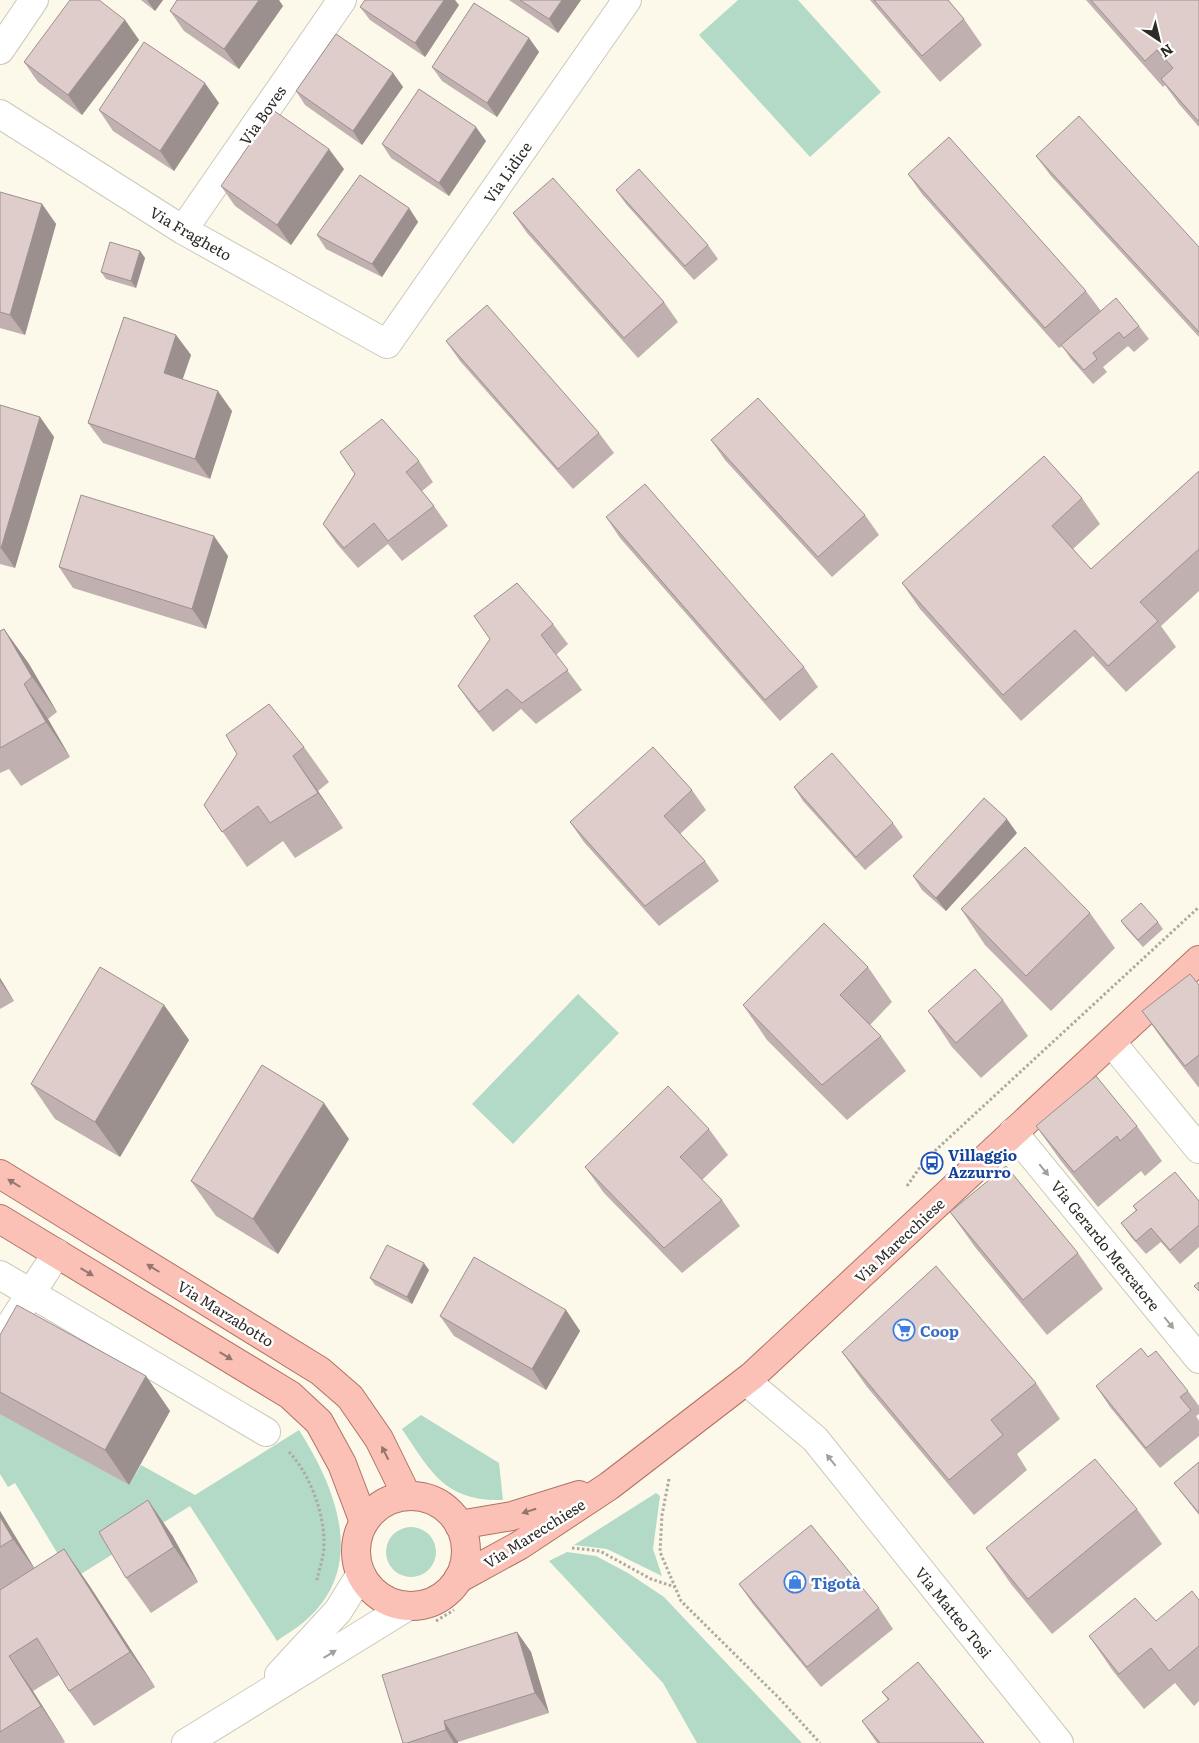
<svg xmlns="http://www.w3.org/2000/svg" width="1199" height="1743" font-family="Literata,serif">
  <style>
    .green { fill: #b2dac6 }
    .lines { fill: none; stroke-linecap: round; stroke-linejoin: round }
    .minor-casing { stroke: #cbc9ba; stroke-width: 30 }
    .major-casing { stroke: #b17264; stroke-width: 30 }
    .path { stroke: #acaa9e; stroke-width: 3; stroke-dasharray: 2.5 2.5; stroke-linecap: butt }
    .minor { stroke: #fff; stroke-width: 28 }
    .major { stroke: #fbc1b6; stroke-width: 28 }
    .wall { fill: #c0b0af }
    .shaded-wall { fill: #9c908f }
    .building { fill: #dfcdcc; stroke: #9c908f }
    .oneway { fill: #a0a09d }
    .oneway2 { fill: #94766e }
    .labels { text-anchor: middle; dominant-baseline: central; stroke-width: 5; stroke-linejoin: round; paint-order: stroke }
    .street-label { font-size: 15px; fill: #2c2b25; stroke: #fff }
    .transit-label { font-size: 15px; font-weight: bold; fill: #164399; stroke: #fff; text-anchor: start }
    .shop-label { font-size: 15px; font-weight: bold; fill: #366cbe; stroke: #fff; text-anchor: start }
  </style>
  <rect width="100%" height="100%" fill="#fcf9ea"/>
  <!-- green -->
  <g class="green">
    <polygon points="738,0 798,0 881,92 810,157 699,35"/>
    <polygon points="578,994 619,1033 513,1144 472,1104"/>
    <path d="M0 1413 129 1485 141 1465 195 1495 299 1430C336 1488 368 1567 305 1621 296 1629 286 1634 277 1641L190 1506 73 1579 15 1483 8 1487 0 1474Z"/>
    <path d="M421 1415 499 1463 503 1500C445 1502 431 1472 402 1429Z"/>
    <polygon points="656,1493 660,1496 653,1549 662,1576 607,1549 574,1545"/>
    <circle cx="411" cy="1552" r="25"/>
    <polygon points="567,1552 596,1556 628,1573 664,1597 802,1743 697,1743 663,1683 549,1561"/>
  </g>
  <g class="lines">
    <!-- minor casing -->
    <g class="minor-casing">
      <g id="minor">
        <polyline points="0,50 34,0"/>
        <polyline points="0,114 183,230 387,344 627,0"/>
        <polyline points="183,230 342,0"/>
        <polyline points="1112,1043 1199,1149"/>
        <polyline points="1013,1132 1199,1359"/>
        <polyline points="0,1275 266,1432"/>
        <polyline points="0,1341 57,1253"/>
        <polyline points="746,1381 815,1439 1059,1743"/>
        <polyline points="279,1675 338,1611 361,1574"/>
        <polyline points="186,1743 408,1606"/>
      </g>
    </g>
    <!-- major casing -->
    <g class="major-casing">
      <g id="major">
        <polyline points="0,1174 320,1371 350,1397 379,1439 407,1496"/>
        <polyline points="0,1219 290,1395 319,1422 342,1464 364,1522"/>
        <circle cx="411" cy="1551" r="55"/>
        <polyline points="459,1525 512,1516 579,1495"/>
        <polyline points="458,1579 520,1545 609,1486 752,1376 1199,960"/>
      </g>
    </g>
    <!-- path -->
    <g class="path">
      <polyline points="907,1186 925,1160 1199,907"/>
      <path d="M289 1452C310 1474 325 1515 324 1545 324 1557 319 1569 317 1580"/>
      <polyline points="669,1479 662,1515 660,1552 681,1601 779,1698 820,1743"/>
      <polyline points="572,1548 600,1551 651,1579 675,1587"/>
      <polyline points="436,1621 454,1610"/>
    </g>
    <!-- minor -->
    <use href="#minor" class="minor"/>
    <!-- major -->
    <use href="#major" class="major"/>
  </g>
  <!-- wall -->
  <g class="wall">
    <polygon points="141,0 163,0 155,11"/>
    <polygon points="509,0 581,0 558,33"/>
    <polygon points="870,0 948,0 964,19 982,45 940,82"/>
    <polygon points="1086,0 1199,0 1199,127 1179,104 1165,85 1163,87"/>
    <polygon points="459,5 425,57 370,20 360,7"/>
    <polygon points="283,6 239,69 184,31 170,11"/>
    <polygon points="125,20 139,40 82,115 38,82 24,62"/>
    <polygon points="529,38 539,52 497,117 442,81 432,67"/>
    <polygon points="393,73 403,87 362,145 305,105 296,91"/>
    <polygon points="219,103 174,171 113,131 99,110"/>
    <polygon points="486,141 449,196 391,158 382,144"/>
    <polygon points="1036,156 1199,247 1199,337 1051,176"/>
    <polygon points="344,169 291,245 235,206 221,186"/>
    <polygon points="908,174 1086,291 1101,311 1139,326 1149,339 1134,352 1128,346 1103,367 1107,372 1093,384 1071,359 1062,346 1059,348 922,194"/>
    <polygon points="616,190 708,245 718,259 694,280 626,204"/>
    <polygon points="0,192 42,204 56,224 25,335 0,328"/>
    <polygon points="409,208 418,222 382,277 326,249 317,235"/>
    <polygon points="513,213 664,302 678,322 638,358 527,233"/>
    <polygon points="140,251 145,258 136,288 106,279 101,272"/>
    <polygon points="176,335 191,355 182,379 232,411 210,479 103,443 88,423"/>
    <polygon points="446,341 599,433 614,453 573,489 460,361"/>
    <polygon points="0,405 40,417 54,437 15,568 0,564"/>
    <polygon points="711,440 865,515 879,535 832,577 725,460"/>
    <polygon points="340,452 419,461 433,482 422,491 434,506 448,526 402,561 388,544 358,568 337,544 323,524 355,474"/>
    <polygon points="1199,471 1199,591 1161,626 1176,647 1126,692 1093,656 1021,721 920,609 902,583 1082,498 1100,524 1073,549 1091,569"/>
    <polygon points="606,517 804,667 818,687 780,721 620,538"/>
    <polygon points="228,556 206,629 73,588 59,567"/>
    <polygon points="553,624 568,644 556,655 582,690 536,724 521,709 493,732 472,706 458,686"/>
    <polygon points="4,629 29,664 57,712 48,719 70,757 21,786 9,769 0,773 0,631"/>
    <polygon points="304,747 329,782 318,791 343,828 295,858 283,841 247,867 204,805"/>
    <polygon points="794,787 893,823 903,837 865,870 803,801"/>
    <polygon points="692,790 706,810 680,834 705,861 719,881 659,926 584,842 570,822"/>
    <polygon points="1017,833 946,911 922,890 913,876"/>
    <polygon points="961,909 1090,913 1115,948 1051,1011 985,945"/>
    <polygon points="1121,921 1158,922 1163,929 1143,947 1126,928"/>
    <polygon points="868,967 892,1002 870,1025 881,1036 906,1071 847,1120 767,1040 743,1005"/>
    <polygon points="0,978 14,1001 0,1009"/>
    <polygon points="1199,985 1199,1088 1167,1046 1142,1011"/>
    <polygon points="1003,1000 1028,1036 981,1078 952,1047 928,1011"/>
    <polygon points="164,1005 189,1040 120,1157 55,1119 31,1084"/>
    <polygon points="1036,1126 1137,1126 1162,1161 1145,1176 1141,1171 1098,1207 1061,1161"/>
    <polygon points="709,1129 728,1155 702,1180 722,1200 740,1226 682,1273 604,1193 585,1167"/>
    <polygon points="349,1139 278,1254 216,1216 191,1181"/>
    <polygon points="1199,1201 1199,1247 1180,1264 1161,1242 1146,1254 1131,1237 1121,1223 1136,1211 1133,1206"/>
    <polygon points="950,1212 1078,1253 1103,1289 1047,1335 975,1247"/>
    <polygon points="429,1270 412,1304 375,1285 370,1278"/>
    <polygon points="566,1310 580,1331 546,1390 454,1336 440,1316"/>
    <polygon points="0,1335 146,1376 170,1411 129,1485 0,1414"/>
    <polygon points="842,1352 1036,1383 1060,1419 1017,1454 1027,1470 974,1515 867,1387"/>
    <polygon points="1148,1357 1188,1391 1199,1406 1199,1414 1196,1416 1199,1421 1199,1436 1160,1468 1110,1407 1096,1386"/>
    <polygon points="1199,1462 1199,1515 1184,1496 1174,1483"/>
    <polygon points="1137,1509 1162,1544 1052,1634 1011,1584 986,1548"/>
    <polygon points="0,1511 34,1568 64,1549 89,1585 155,1687 94,1726 69,1691 59,1675 33,1691 65,1742 63,1743 0,1743"/>
    <polygon points="172,1535 198,1582 151,1613 126,1578"/>
    <polygon points="739,1584 879,1608 893,1629 821,1687 753,1604"/>
    <polygon points="1199,1600 1199,1701 1194,1706 1175,1683 1144,1709 1113,1671 1089,1636 1156,1621"/>
    <polygon points="517,1632 531,1652 549,1713 458,1742 458,1743 403,1743"/>
    <polygon points="882,1692 984,1743 877,1743 862,1721 888,1700"/>
  </g>
  <!-- shaded-wall -->
  <g class="shaded-wall">
    <polygon points="147,0 163,0 155,11"/>
    <polygon points="259,0 279,0 283,6 239,69 224,49"/>
    <polygon points="444,0 455,0 459,5 425,57 415,43"/>
    <polygon points="562,0 581,0 558,33 549,19"/>
    <polygon points="125,20 139,40 82,115 68,95"/>
    <polygon points="529,38 539,52 497,117 487,103"/>
    <polygon points="393,73 403,87 362,145 353,131"/>
    <polygon points="205,83 219,103 174,171 160,151"/>
    <polygon points="476,127 486,141 449,196 439,183"/>
    <polygon points="329,149 344,169 291,245 277,225"/>
    <polygon points="42,204 56,224 25,335 10,315"/>
    <polygon points="409,208 418,222 382,277 372,264"/>
    <polygon points="140,251 145,258 136,288 131,281"/>
    <polygon points="176,335 191,355 178,393 164,373"/>
    <polygon points="218,391 232,411 210,479 195,459"/>
    <polygon points="40,417 54,437 15,568 1,548"/>
    <polygon points="214,536 228,556 206,629 192,609"/>
    <polygon points="4,629 29,664 57,712 32,677"/>
    <polygon points="24,684 48,719 70,757 46,722"/>
    <polygon points="293,756 318,791 343,828 318,793"/>
    <polygon points="1007,819 1017,833 946,911 936,898"/>
    <polygon points="0,978 14,1001 0,981"/>
    <polygon points="164,1005 189,1040 120,1157 95,1122"/>
    <polygon points="324,1103 349,1139 278,1254 253,1219"/>
    <polygon points="424,1263 429,1270 412,1304 407,1297"/>
    <polygon points="566,1310 580,1331 546,1390 532,1369"/>
    <polygon points="146,1376 170,1411 129,1485 105,1450"/>
    <polygon points="148,1500 172,1535 198,1582 174,1547"/>
    <polygon points="0,1511 38,1574 13,1539 0,1517"/>
    <polygon points="64,1549 89,1585 155,1687 130,1652"/>
    <polygon points="517,1632 531,1652 549,1713 535,1693"/>
    <polygon points="9,1656 33,1691 65,1742 41,1706"/>
    <polygon points="444,1721 458,1742 458,1743 454,1743 446,1730"/>
  </g>
  <!-- building -->
  <g class="building">
    <polygon points="70,0 99,0 125,20 68,95 24,62"/>
    <polygon points="177,0 259,0 224,49 170,11"/>
    <polygon points="365,0 444,0 415,43 360,7"/>
    <polygon points="520,0 562,0 549,19"/>
    <polygon points="874,0 948,0 964,19 922,56"/>
    <polygon points="1091,0 1199,0 1199,122 1161,79 1173,68 1157,50 1145,61"/>
    <polygon points="474,3 529,38 487,103 432,67"/>
    <polygon points="336,34 393,73 353,131 296,91"/>
    <polygon points="144,42 205,83 160,151 99,110"/>
    <polygon points="419,89 476,127 439,183 382,144"/>
    <polygon points="273,110 329,149 277,225 221,186"/>
    <polygon points="1079,116 1199,247 1199,332 1036,156"/>
    <polygon points="949,137 1086,291 1045,328 908,174"/>
    <polygon points="639,169 708,245 685,266 616,190"/>
    <polygon points="360,175 409,208 372,264 317,235"/>
    <polygon points="553,178 664,302 624,338 513,213"/>
    <polygon points="0,192 42,204 10,315 0,312"/>
    <polygon points="110,242 140,251 131,281 101,272"/>
    <polygon points="1116,298 1139,326 1124,338 1119,332 1093,353 1097,359 1084,370 1061,345"/>
    <polygon points="487,305 599,433 558,469 446,341"/>
    <polygon points="124,317 176,335 164,373 218,391 195,459 88,423"/>
    <polygon points="758,398 865,515 818,557 711,440"/>
    <polygon points="0,405 40,417 1,548 0,548"/>
    <polygon points="382,419 419,461 406,472 434,506 388,541 374,523 344,548 323,524 355,474 340,452"/>
    <polygon points="1044,456 1082,498 1052,526 1091,569 1199,471 1199,549 1140,602 1158,621 1108,666 1075,630 1003,695 902,583"/>
    <polygon points="645,484 804,667 765,700 606,517"/>
    <polygon points="81,495 214,536 192,609 59,567"/>
    <polygon points="517,583 553,624 541,635 568,670 522,703 507,689 479,712 458,686 490,639 474,616"/>
    <polygon points="4,629 32,677 24,684 46,722 0,748 0,631"/>
    <polygon points="269,704 304,747 293,756 318,793 270,823 258,806 222,832 204,805 237,754 226,735"/>
    <polygon points="653,747 692,790 664,816 705,861 645,906 570,822"/>
    <polygon points="832,753 893,823 856,857 794,787"/>
    <polygon points="984,798 1007,819 936,898 913,876"/>
    <polygon points="1025,847 1090,913 1026,976 961,909"/>
    <polygon points="1141,903 1158,922 1138,940 1121,921"/>
    <polygon points="824,923 868,967 840,995 881,1036 822,1085 743,1005"/>
    <polygon points="100,967 164,1005 95,1122 31,1084"/>
    <polygon points="975,969 1003,1000 956,1043 928,1011"/>
    <polygon points="1190,974 1199,985 1199,1055 1185,1066 1142,1011"/>
    <polygon points="262,1065 324,1103 253,1219 191,1181"/>
    <polygon points="1096,1076 1137,1126 1120,1141 1117,1136 1074,1172 1036,1126"/>
    <polygon points="668,1086 709,1129 680,1157 722,1200 664,1248 585,1167"/>
    <polygon points="1006,1166 1078,1253 1023,1300 950,1212"/>
    <polygon points="1175,1172 1199,1201 1199,1225 1170,1250 1151,1228 1136,1241 1121,1223 1137,1210 1133,1206"/>
    <polygon points="387,1245 424,1263 407,1297 370,1278"/>
    <polygon points="474,1257 566,1310 532,1369 440,1316"/>
    <polygon points="936,1266 1036,1383 991,1420 1003,1435 949,1480 842,1352"/>
    <polygon points="1199,1282 1199,1291 1194,1286"/>
    <polygon points="17,1305 146,1376 105,1450 0,1392 0,1335"/>
    <polygon points="1141,1348 1148,1357 1156,1351 1188,1391 1180,1397 1191,1410 1146,1448 1096,1386"/>
    <polygon points="1095,1459 1137,1509 1028,1599 986,1548"/>
    <polygon points="1199,1462 1199,1513 1174,1483"/>
    <polygon points="148,1500 174,1547 126,1578 99,1532"/>
    <polygon points="0,1517 13,1539 0,1547"/>
    <polygon points="811,1525 879,1608 807,1667 739,1584"/>
    <polygon points="64,1549 130,1652 69,1691 37,1638 9,1656 41,1706 0,1732 0,1590"/>
    <polygon points="1192,1591 1199,1600 1199,1646 1169,1671 1151,1648 1119,1674 1089,1636 1135,1598 1156,1621"/>
    <polygon points="517,1632 535,1693 444,1721 446,1730 407,1743 403,1743 382,1675"/>
    <polygon points="918,1662 984,1743 880,1743 862,1721 889,1699 882,1692"/>
  </g>
  <!-- one-way arrows -->
  <defs><path id="oneway-solid" d="M-6-.8H1V-3.2L6.5 0L1 3.2V.8H-6Z" transform="scale(1.25)"/></defs>
  <g class="oneway">
    <use href="#oneway-solid" transform="translate(1044 1170) rotate(51)"/>
    <use href="#oneway-solid" transform="translate(1169 1323) rotate(51)"/>
    <use href="#oneway-solid" transform="translate(831 1460) rotate(-129)"/>
    <use href="#oneway-solid" transform="translate(330 1654) rotate(-31)"/>
  </g>
  <g class="oneway2">
    <use href="#oneway-solid" transform="translate(14 1183) rotate(-148)"/>
    <use href="#oneway-solid" transform="translate(153 1268) rotate(-148)"/>
    <use href="#oneway-solid" transform="translate(87 1272) rotate(31)"/>
    <use href="#oneway-solid" transform="translate(226 1356) rotate(31)"/>
    <use href="#oneway-solid" transform="translate(385 1453) rotate(-117)"/>
    <use href="#oneway-solid" transform="translate(529 1511) rotate(163)"/>
  </g>
  <!-- icons -->
  <defs>
    <g id="bus-ring" transform="scale(1.125)"><circle r="9.5" fill="#fff" stroke="#1a4fb4" stroke-width="1.5"/><path d="M-5-6H5V4H4V6H2V4H-2V6H-4V4H-5ZM-3.5-4V0h7V-4ZM-3.5 1.2v1.5H-2V1.2ZM2 1.2v1.5H3.5V1.2Z" fill="#1a4fb4"/></g>
    <g id="supermarket-ring" transform="scale(1.125)"><circle r="9.5" fill="#fff" stroke="#3f7fe0" stroke-width="1.5"/><path d="M-6-5.5h2.5l.6 2H6L4.5 2H-2.5L-4.4-4H-6ZM-1.5 3.2a1.3 1.3 0 1 0 .1 0ZM3 3.2a1.3 1.3 0 1 0 .1 0Z" fill="#3f7fe0"/></g>
    <g id="shop-ring" transform="scale(1.125)"><circle r="9.5" fill="#fff" stroke="#3f7fe0" stroke-width="1.5"/><path d="M-5-2.5h2.3a2.7 3.5 0 0 1 5.4 0H5L5.5 6h-11ZM-1.5-2.5h3a1.5 2.3 0 0 0-3 0Z" fill="#3f7fe0"/></g>
  </defs>
  <g fill-rule="evenodd">
    <use href="#bus-ring" x="932" y="1163"/>
    <use href="#supermarket-ring" x="904" y="1330"/>
    <use href="#shop-ring" x="795" y="1582"/>
  </g>
  <g class="labels">
    <!-- street labels -->
    <g class="street-label">
      <text transform="translate(262 115) rotate(-55)">Via Boves</text>
      <text transform="translate(507 172) rotate(-55)">Via Lidice</text>
      <text transform="translate(191 233) rotate(30)">Via Fragheto</text>
      <text transform="translate(899 1240) rotate(-43)">Via Marecchiese</text>
      <text transform="translate(1106 1245) rotate(51)">Via Gerardo Mercatore</text>
      <text transform="translate(226 1313) rotate(32)">Via Marzabotto</text>
      <text transform="translate(534 1533) rotate(-32)">Via Marecchiese</text>
      <text transform="translate(954 1612) rotate(51)">Via Matteo Tosi</text>
    </g>
    <!-- transit labels -->
    <g class="transit-label">
      <text x="948" y="1154">Villaggio<tspan x="948" dy="17">Azzurro</tspan></text>
    </g>
    <!-- shop labels -->
    <g class="shop-label">
      <text x="920" y="1330">Coop</text>
      <text x="811" y="1582">Tigotà</text>
    </g>
  </g>
  <!-- north arrow -->
  <g transform="translate(1159 40) rotate(145)" stroke="#ffffff" stroke-width="4" paint-order="stroke">
  <path d="M0-4L9 19L0 12L-9 19Z" fill="#2c2b25"/>
  <text y="-8" font-size="14" font-weight="bold" text-anchor="middle" fill="#2c2b25">N</text>
  </g>
</svg>
